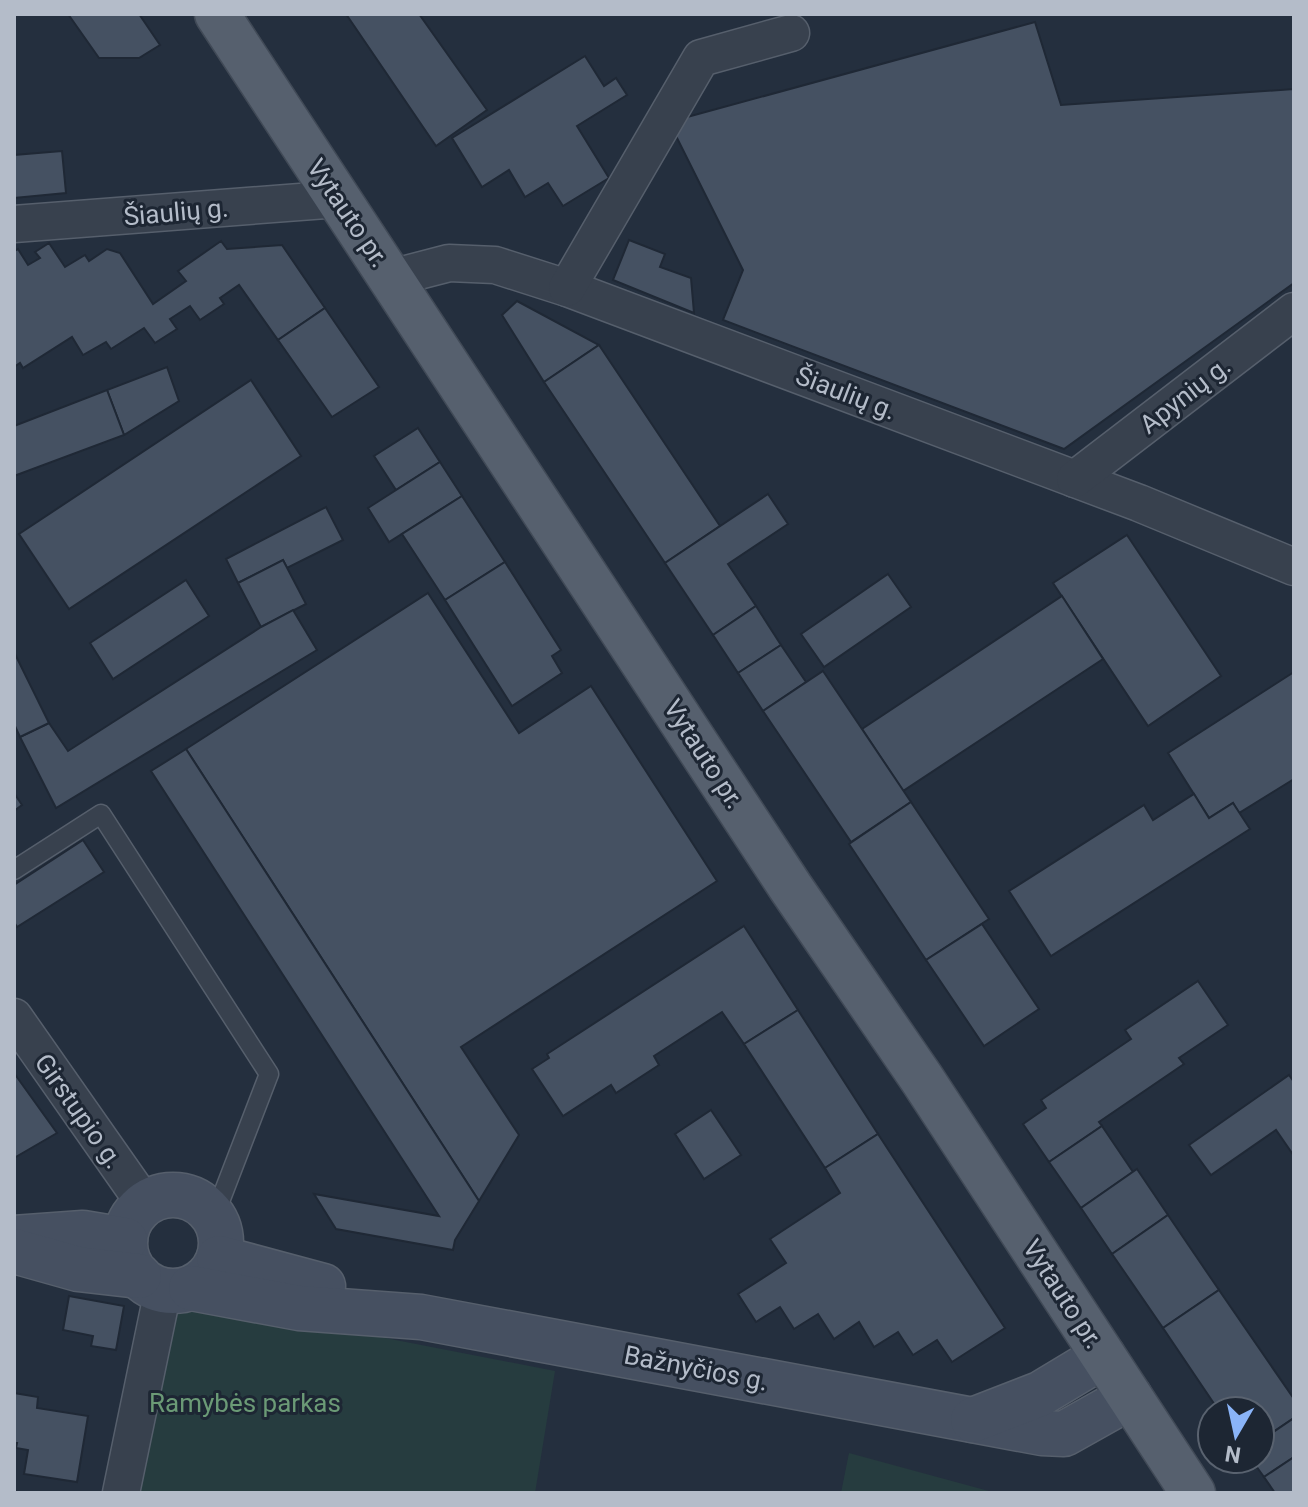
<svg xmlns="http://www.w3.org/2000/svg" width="1308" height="1507" font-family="Roboto,sans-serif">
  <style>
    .green { fill: #263c3f }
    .building { fill: #455162; stroke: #1f2835; stroke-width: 2 }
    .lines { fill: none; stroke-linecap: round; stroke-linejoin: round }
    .lane-casing { stroke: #565f6c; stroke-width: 21 }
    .street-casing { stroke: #565f6c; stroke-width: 39 }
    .secondary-casing { stroke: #565f6c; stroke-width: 47 }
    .primary-casing { stroke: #414a57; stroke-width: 47 }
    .lane { stroke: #38414e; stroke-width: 18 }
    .street { stroke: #38414e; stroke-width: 36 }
    .secondary { stroke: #465061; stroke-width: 44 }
    .primary { stroke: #56606e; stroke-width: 44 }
    .labels { text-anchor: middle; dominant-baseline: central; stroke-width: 6; stroke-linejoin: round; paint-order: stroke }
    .street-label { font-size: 26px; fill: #b4bcc9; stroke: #1d2633 }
    .park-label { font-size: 26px; fill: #6b9a76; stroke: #1d2633 }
  </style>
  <rect width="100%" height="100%" fill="#242f3e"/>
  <!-- green -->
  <g class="green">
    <polygon points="190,1300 555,1371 535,1493 133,1493 175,1310"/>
    <polygon points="849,1453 996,1493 841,1493"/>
  </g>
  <!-- building -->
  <g class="building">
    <polygon points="68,14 139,14 160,45 139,58 99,58"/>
    <polygon points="346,14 419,14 487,110 436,146"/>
    <polygon points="1035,22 1061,105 1294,89 1294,283 1064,449 723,320 743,270 669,122"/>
    <polygon points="585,56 604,86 616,78 627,95 577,126 609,178 563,206 548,183 525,197 509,170 482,187 452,138"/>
    <polygon points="62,151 66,193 14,198 14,155"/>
    <polygon points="629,240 665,254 660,267 691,278 694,313 613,280"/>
    <polygon points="221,241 227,249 282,245 325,308 278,340 239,285 220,298 224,304 200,320 190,306 170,319 177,329 155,343 144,328 111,349 106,342 83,355 72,337 23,368 20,363 14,367 14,251 18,249 28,265 40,258 35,252 49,243 65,267 85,255 89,261 107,249 120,253 153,304 186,281 178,271"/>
    <polygon points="517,301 599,345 544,382 502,315"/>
    <polygon points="325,308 379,387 332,417 278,340"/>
    <polygon points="599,345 720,526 665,563 544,382"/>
    <polygon points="167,367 179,401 124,435 107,390"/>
    <polygon points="251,380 301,456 69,609 19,534"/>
    <polygon points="107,390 124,435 14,476 14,426"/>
    <polygon points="418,428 440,462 396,490 374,456"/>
    <polygon points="440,462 462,496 389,542 368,508"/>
    <polygon points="768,494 788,524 728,564 756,606 713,635 665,563"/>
    <polygon points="462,496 505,562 445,600 402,534"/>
    <polygon points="326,507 343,540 287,568 283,560 238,583 226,559"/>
    <polygon points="1127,535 1221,676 1148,726 1053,583"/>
    <polygon points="283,560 306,604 261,627 238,583"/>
    <polygon points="505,562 561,650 552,656 562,673 512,706 445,600"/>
    <polygon points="888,574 911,607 824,667 801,634"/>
    <polygon points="186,580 209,616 113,679 90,643"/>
    <polygon points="428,593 519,733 591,686 717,881 461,1047 519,1135 479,1201 186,749"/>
    <polygon points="1062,596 1103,659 903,791 862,729"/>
    <polygon points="756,606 781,645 738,673 713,635"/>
    <polygon points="293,610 317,650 56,808 20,737 49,723 68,751 261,627"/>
    <polygon points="781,645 806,682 763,711 738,673"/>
    <polygon points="14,652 49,723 20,737 14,724"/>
    <polygon points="823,671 911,802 851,842 763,711"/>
    <polygon points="1294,672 1294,779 1239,813 1233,803 1209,818 1168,753"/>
    <polygon points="186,749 479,1201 455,1240 453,1250 336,1229 314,1194 439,1216 151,771"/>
    <polygon points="14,793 22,805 14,811"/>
    <polygon points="1194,794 1209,818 1233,803 1250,829 1051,956 1009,891 1144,805 1153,820"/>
    <polygon points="911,802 989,919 926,960 849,844"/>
    <polygon points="83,840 104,872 17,927 14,922 14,885"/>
    <polygon points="982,924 1039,1009 984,1046 926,960"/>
    <polygon points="744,926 798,1010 744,1044 722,1012 654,1056 659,1065 616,1093 611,1085 563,1116 532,1069 549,1058 547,1054"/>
    <polygon points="1198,981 1228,1025 1179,1058 1184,1064 1099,1122 1102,1126 1049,1162 1023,1124 1046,1108 1041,1100 1131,1039 1125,1030"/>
    <polygon points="798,1010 878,1134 825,1168 744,1044"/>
    <polygon points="14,1073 57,1133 14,1158"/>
    <polygon points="1289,1075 1294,1082 1294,1156 1276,1130 1211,1175 1189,1145"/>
    <polygon points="711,1110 741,1155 704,1179 675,1134"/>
    <polygon points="1102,1126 1133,1172 1081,1208 1049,1162"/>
    <polygon points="878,1134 1005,1328 952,1362 937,1340 913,1355 898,1332 874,1347 859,1322 834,1339 818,1314 794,1329 780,1307 756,1322 738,1294 786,1263 770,1239 840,1193 825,1168"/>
    <polygon points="1137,1169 1168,1215 1112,1254 1081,1208"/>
    <polygon points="1168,1215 1219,1290 1163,1328 1112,1254"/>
    <polygon points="1219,1290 1294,1399 1294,1418 1260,1441 1260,1411 1219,1411 1163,1328"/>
    <polygon points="69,1296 124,1306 116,1350 91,1346 93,1336 63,1330"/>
    <polygon points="14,1393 38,1397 37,1408 88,1416 77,1482 24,1474 28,1450 16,1448 17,1443 14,1443"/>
    <polygon points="1294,1418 1294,1457 1264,1477 1251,1459 1260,1459 1260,1441"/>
    <polygon points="1294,1457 1294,1493 1275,1493 1264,1477"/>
  </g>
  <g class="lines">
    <!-- lane casing -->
    <g class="lane-casing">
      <polyline id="lane" points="14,870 101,814 269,1074 214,1217"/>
    </g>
    <!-- street casing -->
    <g class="street-casing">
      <g id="street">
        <polyline points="14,224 339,199"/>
        <polyline points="391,278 449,263 495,265 567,288 1139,503 1294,567"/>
        <polyline points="567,288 701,58 791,33"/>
        <polyline points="1075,479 1294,311"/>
        <polyline points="14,1017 145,1204"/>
        <polyline points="121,1493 163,1290"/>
      </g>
    </g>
    <!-- secondary casing -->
    <g class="secondary-casing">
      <g id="secondary">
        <circle cx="173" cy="1243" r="48"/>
        <polyline points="14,1238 83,1233 125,1240"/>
        <polyline points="14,1251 78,1269 139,1276"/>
        <polyline points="219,1258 323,1286"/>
        <polyline points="191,1288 299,1308 421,1317 1042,1433 1064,1434 1130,1397"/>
        <polyline points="973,1420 1040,1394 1103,1356"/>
      </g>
    </g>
    <!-- primary casing -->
    <g class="primary-casing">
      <polyline id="primary" points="217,14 791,888 922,1079 1193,1493"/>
    </g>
    <!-- lane -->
    <use href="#lane" class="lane"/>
    <!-- street -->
    <use href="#street" class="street"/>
    <!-- secondary -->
    <use href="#secondary" class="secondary"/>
    <!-- primary -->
    <use href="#primary" class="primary"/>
  </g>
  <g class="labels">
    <!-- street labels -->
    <g class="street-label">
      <text transform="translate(176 212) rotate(-5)">Šiaulių g.</text>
      <text transform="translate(348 213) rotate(56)">Vytauto pr.</text>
      <text transform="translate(846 393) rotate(21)">Šiaulių g.</text>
      <text transform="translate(1185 395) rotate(-38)">Apynių g.</text>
      <text transform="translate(704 754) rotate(57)">Vytauto pr.</text>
      <text transform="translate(79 1111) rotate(55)">Girstupio g.</text>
      <text transform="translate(1063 1294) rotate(57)">Vytauto pr.</text>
      <text transform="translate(696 1368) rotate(11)">Bažnyčios g.</text>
    </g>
    <!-- park labels -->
    <g class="park-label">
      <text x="245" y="1403">Ramybės parkas</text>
    </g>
  </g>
  <!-- border -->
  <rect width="1308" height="1507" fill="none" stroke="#b4bcc9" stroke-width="32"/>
  <!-- north arrow -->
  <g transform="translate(1236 1435) rotate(189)"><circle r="38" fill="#1d2633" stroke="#59626f" stroke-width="2"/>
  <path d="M0-6L14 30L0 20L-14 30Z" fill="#8ab4f8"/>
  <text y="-12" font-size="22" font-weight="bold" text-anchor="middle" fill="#b4bcc9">N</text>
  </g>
</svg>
